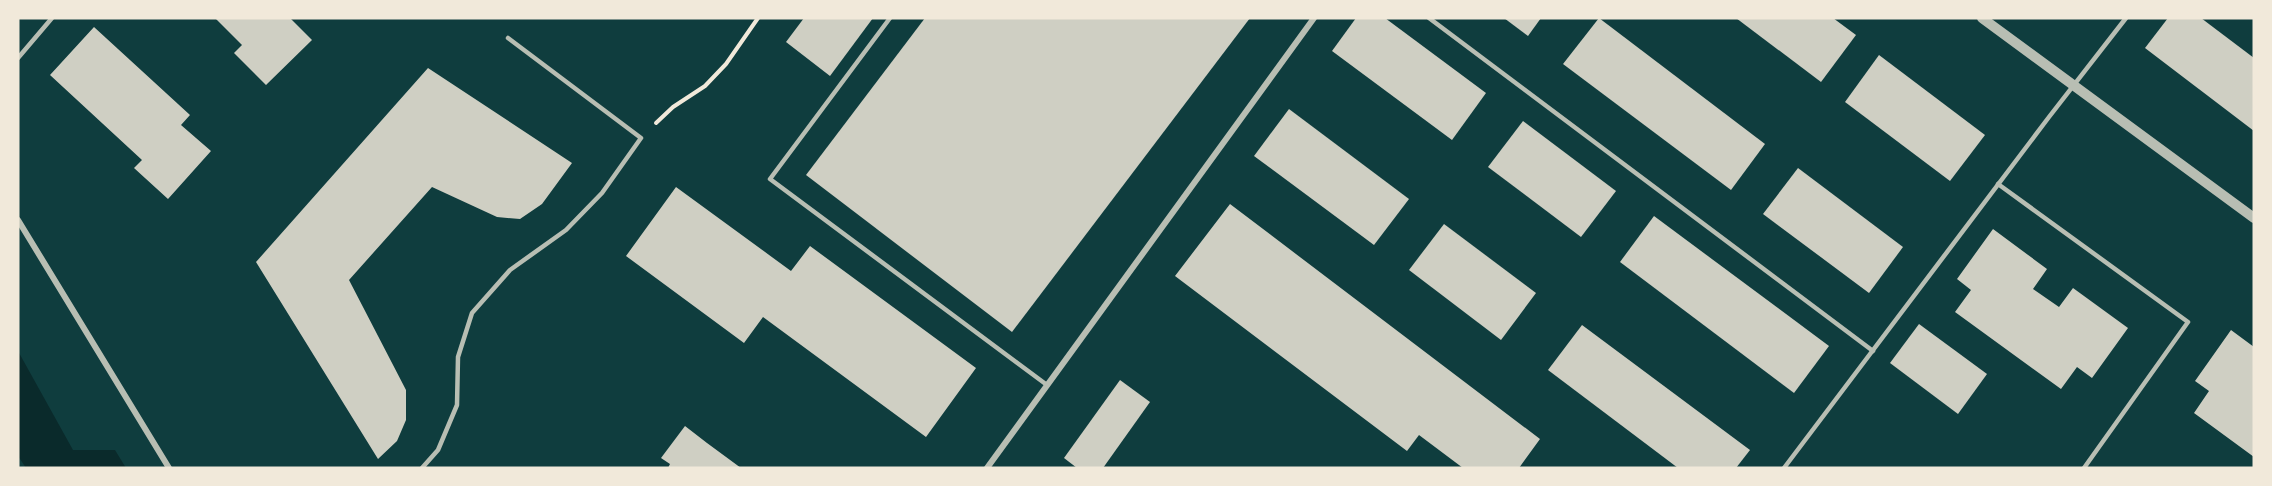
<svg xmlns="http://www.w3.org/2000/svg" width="2272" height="486" font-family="Quicksand,sans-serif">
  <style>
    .water { fill: #0a2a2b }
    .building { fill: #cfcfc3 }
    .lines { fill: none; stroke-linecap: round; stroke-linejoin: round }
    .path { stroke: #f1e9da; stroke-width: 4 }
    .service { stroke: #b8beb3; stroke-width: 4.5 }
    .minor { stroke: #b8beb3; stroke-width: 6 }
    .tertiary { stroke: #b8beb3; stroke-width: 10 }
  </style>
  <rect width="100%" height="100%" fill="#0f3d3e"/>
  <!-- water -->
  <polygon class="water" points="18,351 73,450 115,450 126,468 26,468 18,456"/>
  <!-- building -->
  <g class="building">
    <polygon points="215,18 290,18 312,40 266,85 234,53 242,45"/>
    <polygon points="804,18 873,18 830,76 786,42"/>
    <polygon points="925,18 1250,18 1012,332 806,175"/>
    <polygon points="1356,18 1385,18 1486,93 1452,140 1332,51"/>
    <polygon points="1504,18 1541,18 1528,36"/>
    <polygon points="1599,18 1765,144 1731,190 1563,64"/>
    <polygon points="1736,18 1833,18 1856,35 1821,82"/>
    <polygon points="2168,18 2201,18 2254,58 2254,131 2145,48"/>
    <polygon points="94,27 190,115 181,125 211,151 168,199 134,168 142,160 50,75"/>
    <polygon points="1879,55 1985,135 1950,181 1845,102"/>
    <polygon points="428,68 572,163 542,204 520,219 497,217 432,187 349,280 406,390 406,420 397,441 378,459 256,262"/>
    <polygon points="1289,109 1409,199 1374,245 1254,156"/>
    <polygon points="1523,121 1616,191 1581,237 1488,167"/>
    <polygon points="1798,168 1903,247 1869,293 1763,214"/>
    <polygon points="676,187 791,271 810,246 976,368 926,437 763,317 744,343 626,256"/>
    <polygon points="1230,204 1540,439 1519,468 1463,468 1419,435 1407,451 1175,276"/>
    <polygon points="1654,216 1829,346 1794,393 1620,262"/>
    <polygon points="1444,224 1536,293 1501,340 1409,270"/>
    <polygon points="1993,229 2047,269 2033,289 2059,307 2073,288 2128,328 2092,378 2077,367 2061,389 1955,312 1971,290 1957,279"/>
    <polygon points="1919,324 1987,374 1958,414 1890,363"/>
    <polygon points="1582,325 1750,450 1736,468 1678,468 1548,370"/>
    <polygon points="2231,330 2254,347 2254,457 2194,413 2209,391 2195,381"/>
    <polygon points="1120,380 1150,402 1103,468 1077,468 1064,458"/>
    <polygon points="685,426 707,443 741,468 668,468 670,464 661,458"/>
  </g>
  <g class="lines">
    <!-- path -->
    <polyline class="path" points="656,123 673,107 705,86 726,64 758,18"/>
    <!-- service -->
    <g class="service">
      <polyline points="890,18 770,179 1047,385"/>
      <polyline points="1429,18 1873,351"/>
      <polyline points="18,58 52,18"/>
      <polyline points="1998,184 2188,322 2084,468"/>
      <polyline points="422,468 438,450 457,405 458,357 472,313 510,270 566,230 602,193 641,138 508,38"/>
      <polyline points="1784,468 2049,117 2126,18"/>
    </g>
    <!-- minor -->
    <g class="minor">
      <polyline points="18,220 169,468"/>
      <polyline points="987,468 1314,18"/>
    </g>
    <!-- tertiary -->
    <polyline class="tertiary" points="1982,18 2254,218"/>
  </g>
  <!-- border -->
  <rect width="2272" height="486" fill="none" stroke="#f1e9da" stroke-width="39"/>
</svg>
